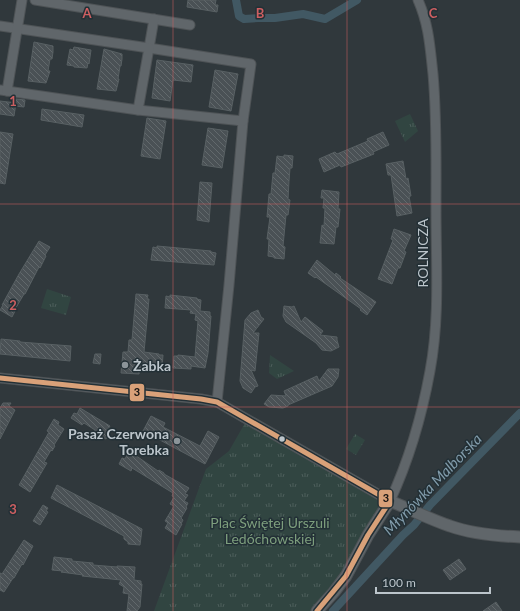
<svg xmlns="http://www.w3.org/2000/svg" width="520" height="611" font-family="Lato,sans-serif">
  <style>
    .park { fill: url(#park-tufts) }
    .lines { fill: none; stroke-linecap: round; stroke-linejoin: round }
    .canal { stroke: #415863; stroke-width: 8 }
    .building { fill: url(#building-back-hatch); stroke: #586063 }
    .minor-casing { stroke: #4e5356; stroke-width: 11 }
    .tertiary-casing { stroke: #4e5356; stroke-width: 13 }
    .minor { stroke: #60666a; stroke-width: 9 }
    .tertiary { stroke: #60666a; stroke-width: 11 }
    .bus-1-casing { stroke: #233036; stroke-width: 8 }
    .bus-1 { stroke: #d9a179; stroke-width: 5 }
    .grid { fill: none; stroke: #cd5f61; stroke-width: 1; stroke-opacity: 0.55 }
    .poi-dot { fill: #8b9499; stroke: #233036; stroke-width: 1.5 }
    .bus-dot { fill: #bcc5cb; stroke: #233036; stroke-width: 1.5 }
    .labels { text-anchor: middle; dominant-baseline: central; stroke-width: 3; stroke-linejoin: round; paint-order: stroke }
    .street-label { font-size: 14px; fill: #bcc5cb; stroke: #233036 }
    .poi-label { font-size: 14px; font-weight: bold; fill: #bcc5cb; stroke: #233036; text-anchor: start }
    .park-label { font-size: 14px; fill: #7d9e7d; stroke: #233036 }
    .water-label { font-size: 15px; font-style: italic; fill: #819baa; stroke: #233036 }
    .grid-label { font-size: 13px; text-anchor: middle; font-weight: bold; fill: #cd5f61; stroke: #233036; stroke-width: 3; stroke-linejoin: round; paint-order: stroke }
    .line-badge { stroke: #233036; stroke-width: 1.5 }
    .pale-badge-label { font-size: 11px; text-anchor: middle; font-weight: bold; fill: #111 }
  </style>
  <defs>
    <pattern id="park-tufts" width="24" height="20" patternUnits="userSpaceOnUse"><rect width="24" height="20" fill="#314541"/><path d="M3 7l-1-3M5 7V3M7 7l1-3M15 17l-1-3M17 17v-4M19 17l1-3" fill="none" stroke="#4d5e5b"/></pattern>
    <pattern id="building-back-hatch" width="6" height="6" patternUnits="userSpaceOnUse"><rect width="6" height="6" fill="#4a5155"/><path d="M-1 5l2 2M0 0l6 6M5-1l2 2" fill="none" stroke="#62696c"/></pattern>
  </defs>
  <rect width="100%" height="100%" fill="#30383c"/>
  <!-- park -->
  <g class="park">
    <polygon points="410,114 418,131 405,142 395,121"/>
    <polygon points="47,289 71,297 66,315 41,308"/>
    <polygon points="270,355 294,371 277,379 269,373"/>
    <polygon points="245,423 373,496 380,501 380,509 345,571 312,611 154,611 206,469 229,451"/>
    <polygon points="355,434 365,440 356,455 346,449"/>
  </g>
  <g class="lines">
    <!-- canal -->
    <g class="canal">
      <polyline points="236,0 239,16 244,19 258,18 275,18 303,14 325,19 357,0"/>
      <polyline points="333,611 403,535 414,525 430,505 520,413"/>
    </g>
  </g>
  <!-- building -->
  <g class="building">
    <polygon points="188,0 216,0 215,5 218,5 217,12 187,7"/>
    <polygon points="34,42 53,46 53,52 52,59 50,59 48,71 50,71 46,83 28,81"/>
    <polygon points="74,47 91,50 89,64 88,63 87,68 74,67 74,66 67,65 70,49 73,50"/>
    <polygon points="104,49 122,54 122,59 121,66 120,66 118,79 119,79 116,91 97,89"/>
    <polygon points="157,60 193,65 191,82 173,80 170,101 152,98"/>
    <polygon points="215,70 238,74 231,111 209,107"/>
    <polygon points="16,99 25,100 24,107 15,106"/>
    <polygon points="0,101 16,103 14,116 0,114"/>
    <polygon points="42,109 84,115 82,127 41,120"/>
    <polygon points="147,118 166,121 160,159 141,156"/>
    <polygon points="208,128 228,131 222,168 202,165"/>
    <polygon points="0,132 13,134 5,184 0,183"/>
    <polygon points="383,132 389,145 373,152 374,154 341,167 340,165 324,172 319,159 335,152 337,154 368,141 367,139"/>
    <polygon points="284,155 293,156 292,168 290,168 289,181 288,199 290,200 288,215 286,215 283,246 285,247 284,259 274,258 274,257 268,256 269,239 267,239 270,217 267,217 269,194 271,194 273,173 275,173 277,156 284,157"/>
    <polygon points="403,161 406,179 408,178 411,196 409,196 412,213 397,216 391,175 388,175 386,164"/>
    <polygon points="200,182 212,183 209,222 197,220"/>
    <polygon points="322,190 339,192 338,209 340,209 338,227 336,227 334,244 320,243 322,225 324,226 325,208 323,208 324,198 321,198"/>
    <polygon points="394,229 411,235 404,251 406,252 400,268 398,268 392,284 378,279 393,240 391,239"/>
    <polygon points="39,241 50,247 45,255 46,256 40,268 39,267 25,294 24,294 14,311 15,311 12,317 0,310 3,305 2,305 19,274"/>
    <polygon points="157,246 211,251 211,252 216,253 214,265 151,260 153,247 157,248"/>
    <polygon points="317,260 335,275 336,273 341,277 340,278 376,302 367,315 360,310 361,309 316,277 315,278 308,273"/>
    <polygon points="136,294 148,295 147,299 149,299 144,352 159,354 159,355 163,355 162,367 153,366 153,369 140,368 139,374 121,373 123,352 128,352 129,340 132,340"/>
    <polygon points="170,295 197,298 197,299 201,300 200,311 210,312 210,316 211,316 208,353 205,368 191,366 191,369 173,368 174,356 178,356 178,355 195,357 198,321 195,320 196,314 190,313 191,310 165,308 166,296 170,297"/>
    <polygon points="284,306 292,307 294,306 301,322 305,317 323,331 320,335 337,337 337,340 339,347 331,351 322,350 316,343 286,322 283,316"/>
    <polygon points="258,310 261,317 264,319 253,333 259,333 255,371 251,370 258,386 255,387 251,393 243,388 240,381 245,320 251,313"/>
    <polygon points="1,339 20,341 20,342 71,346 70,361 0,354"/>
    <polygon points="95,354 101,354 100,364 93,363"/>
    <polygon points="328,369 339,369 338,377 332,386 288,405 288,406 283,408 269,407 264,404 271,395 286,396 284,391 317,376 319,381"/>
    <polygon points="3,403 11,403 9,406 15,410 0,439 0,408"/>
    <polygon points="80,408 110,426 106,432 109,433 106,439 94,432 95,430 84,423 82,425 71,418 74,413 77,414"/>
    <polygon points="151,416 165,423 163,427 200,446 208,431 219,437 205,464 143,431"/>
    <polygon points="54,419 59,422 58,425 64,429 54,445 55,446 52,451 51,450 44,462 47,463 30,492 19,485 49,432 47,431"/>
    <polygon points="128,453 134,457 135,455 158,471 159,470 164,473 164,474 189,488 185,494 188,495 184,501 188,503 186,507 187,508 181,518 183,520 181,524 182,524 176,535 165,528 168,523 165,521 174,506 170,504 174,497 172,496 173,493 132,468 131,471 119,464 122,458 125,459"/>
    <polygon points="57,485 142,529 140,545 128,544 128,542 124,539 124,536 51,498"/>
    <polygon points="43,505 48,508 46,511 48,512 40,525 33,521"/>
    <polygon points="24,540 33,546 23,565 22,564 14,578 13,578 4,592 0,590 0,573 2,574"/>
    <polygon points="54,557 72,559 72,561 93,563 93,565 117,567 117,566 135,567 134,580 141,581 141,584 142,584 140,607 137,611 127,611 129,594 123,593 124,587 119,584 121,580 82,576 83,575 61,572 63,571 52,570"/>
    <polygon points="459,559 466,569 450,580 443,570"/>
    <polygon points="496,602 502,611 483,611"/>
  </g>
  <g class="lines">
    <!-- minor casing -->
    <g class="minor-casing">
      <g id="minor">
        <polyline points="35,0 190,25"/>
        <polyline points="154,19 149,48 251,64 243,121 229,285 217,402"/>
        <polyline points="0,26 149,48 138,110 0,90"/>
        <polyline points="7,91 22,0"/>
        <polyline points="138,110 243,121"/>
        <path d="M0 378 201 399 217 402 390 501C409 460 422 415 430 371 440 318 436 263 436 210 436 165 437 119 433 74 430 47 429 25 418 0"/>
      </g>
    </g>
    <!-- tertiary casing -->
    <g class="tertiary-casing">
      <path id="tertiary" d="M317 611 334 592 346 576 368 535 390 501C410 509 429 519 450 526 472 534 497 536 520 537"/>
    </g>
    <!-- minor -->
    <use href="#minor" class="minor"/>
    <!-- tertiary -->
    <use href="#tertiary" class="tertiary"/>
    <!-- bus-1 casing -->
    <g class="bus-1-casing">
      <polyline id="bus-1" points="0,378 201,399 217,402 390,501 368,535 346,576 317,611"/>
    </g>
    <!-- bus-1 -->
    <use href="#bus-1" class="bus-1"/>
  </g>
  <!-- grid -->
  <path class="grid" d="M173 0V611M347 0V611M0 204H520M0 407H520"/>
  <!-- markers -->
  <g class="poi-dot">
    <circle cx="125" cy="365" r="4"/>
    <circle cx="177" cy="441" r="4"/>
  </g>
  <circle class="bus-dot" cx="282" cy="439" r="3.5"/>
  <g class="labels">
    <!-- street labels -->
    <g class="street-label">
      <text transform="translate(422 253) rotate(-90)">ROLNICZA</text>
    </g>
    <!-- poi labels -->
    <g class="poi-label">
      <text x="133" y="365">Żabka</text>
      <text x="169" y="433" text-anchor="end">Pasaż Czerwona<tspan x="169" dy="16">Torebka</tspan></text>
    </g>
    <!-- park labels -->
    <g class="park-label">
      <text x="270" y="522">Plac Świętej Urszuli<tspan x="270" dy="16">Ledóchowskiej</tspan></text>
    </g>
    <!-- water labels -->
    <g class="water-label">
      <text transform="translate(432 484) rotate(-46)">Młynówka Malborska</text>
    </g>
  </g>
  <g class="grid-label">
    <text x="87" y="18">A</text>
    <text x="260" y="18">B</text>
    <text x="433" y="18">C</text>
    <text x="13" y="106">1</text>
    <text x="13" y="310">2</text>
    <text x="13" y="514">3</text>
  </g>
  <g class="line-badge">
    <rect x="129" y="383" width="16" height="19" rx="4" fill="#d9a179"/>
    <rect x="378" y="489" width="15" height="19" rx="4" fill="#d9a179"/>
  </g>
  <g class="pale-badge-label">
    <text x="137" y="396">3</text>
    <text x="386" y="502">3</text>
  </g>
  <!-- scale -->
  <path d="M376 587v6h114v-6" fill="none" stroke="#bcc5cb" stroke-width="2"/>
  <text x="382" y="587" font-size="12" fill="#bcc5cb" stroke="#233036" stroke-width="3" paint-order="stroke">100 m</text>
</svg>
